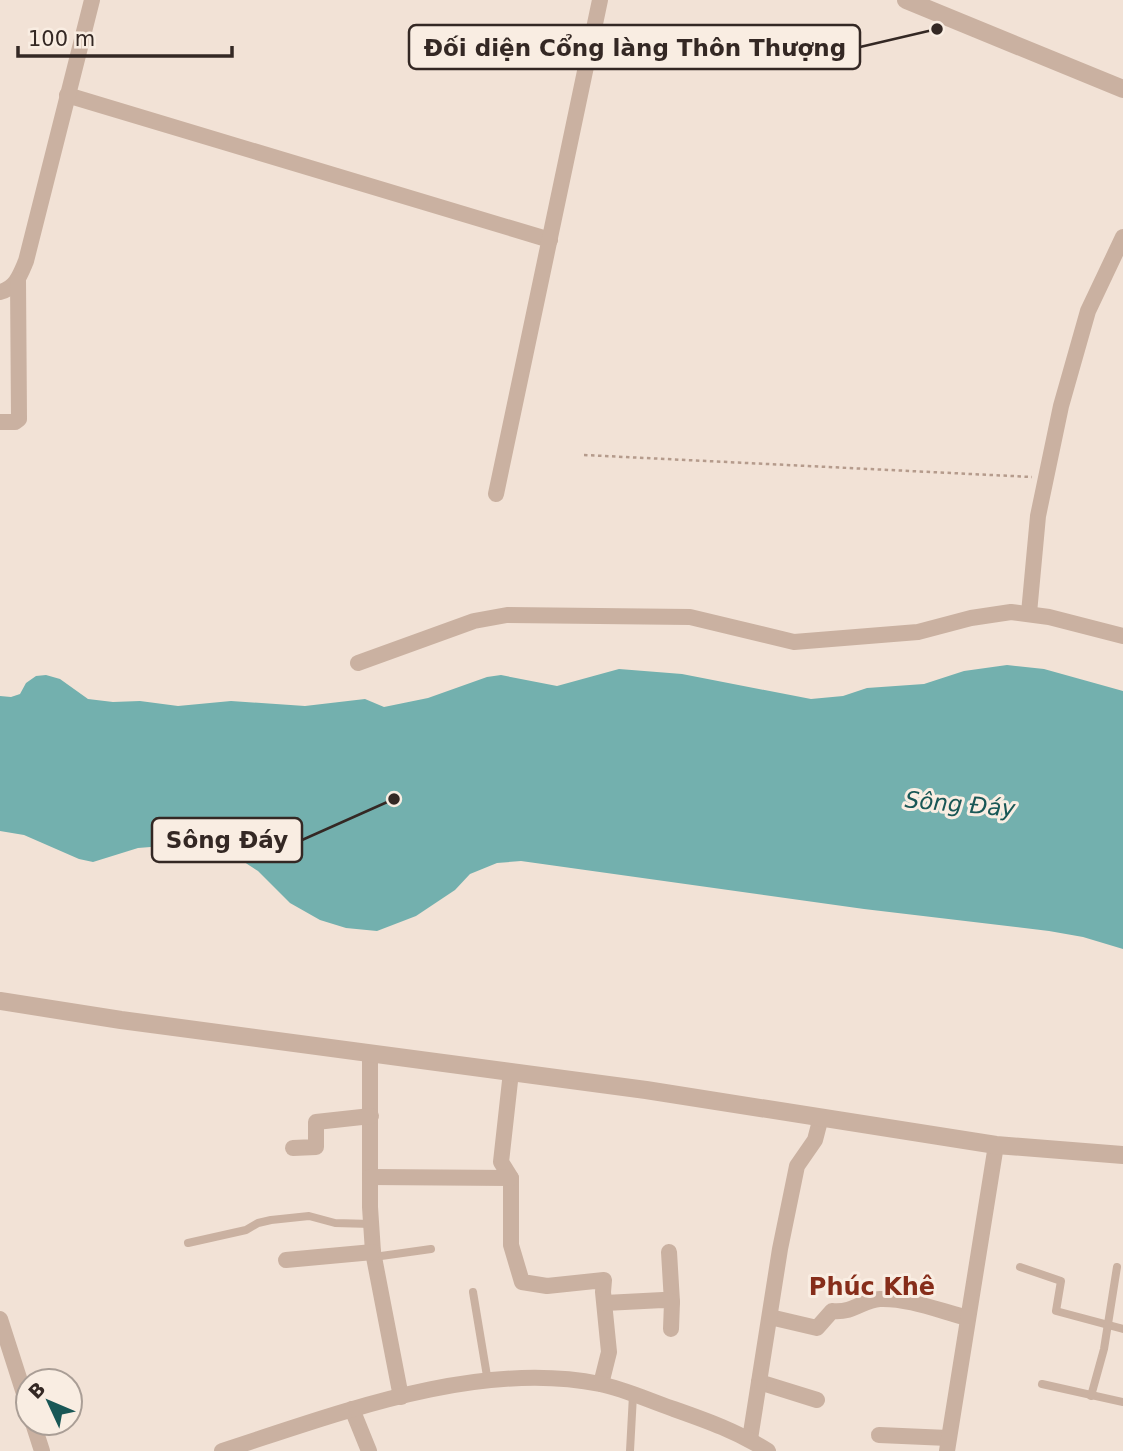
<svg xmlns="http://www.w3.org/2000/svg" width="1123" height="1451" font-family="'DejaVu Sans',sans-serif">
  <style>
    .water { fill: #73b0ae }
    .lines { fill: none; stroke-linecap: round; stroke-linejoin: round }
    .path { stroke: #b59b8c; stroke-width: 2.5; stroke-dasharray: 3.5 3.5; stroke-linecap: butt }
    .service { stroke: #cab1a1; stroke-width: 8 }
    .minor { stroke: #cab1a1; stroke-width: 16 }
    .tertiary { stroke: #cab1a1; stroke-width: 18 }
    .labels { text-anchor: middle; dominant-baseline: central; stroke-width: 6; stroke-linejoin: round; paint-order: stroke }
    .water-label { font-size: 23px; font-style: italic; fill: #195756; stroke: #f9ede2 }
    .quarter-label { font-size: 24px; font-weight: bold; fill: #862d1a; stroke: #f9ede2 }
    .leader { fill: none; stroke: #342824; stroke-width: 2.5 }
    .callout-dot { fill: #342824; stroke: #f9ede2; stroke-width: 2.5 }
    .callout { fill: #f9ede2; stroke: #342824; stroke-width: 2.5 }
    .callout-label { font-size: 23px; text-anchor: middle; font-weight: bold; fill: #342824 }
  </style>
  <rect width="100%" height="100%" fill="#f2e2d6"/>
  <!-- water -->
  <polygon class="water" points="1007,665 1044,669 1123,691 1123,949 1083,937 1049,931 864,909 521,861 497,863 470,874 455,890 416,916 377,931 346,928 320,920 290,903 258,871 235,856 196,852 163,846 138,848 93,862 79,859 24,835 0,831 0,696 11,697 20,694 26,683 36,676 46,675 60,679 88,699 113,702 140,701 178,706 231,701 305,706 365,699 384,707 428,698 487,677 501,675 557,686 619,669 682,674 811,699 843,696 867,688 924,684 964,671"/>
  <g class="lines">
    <!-- path -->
    <polyline class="path" points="584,455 1032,477"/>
    <!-- service -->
    <g class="service">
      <polyline points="188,1243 246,1230 258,1223 271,1220 309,1216 335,1223 371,1224"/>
      <polyline points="374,1257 431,1249"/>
      <polyline points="1020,1267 1061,1281 1056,1311 1123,1329"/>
      <polyline points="473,1292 488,1382"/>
      <polyline points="1042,1384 1123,1402"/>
      <polyline points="1091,1396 1104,1349 1117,1267"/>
      <polyline points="630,1451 633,1395"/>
    </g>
    <!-- minor -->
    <g class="minor">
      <polyline points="67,95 550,240"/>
      <path d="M0 292C16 288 20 275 26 261L92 0"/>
      <polyline points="0,422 15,422 19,419 18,280"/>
      <polyline points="496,494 600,0"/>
      <polyline points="1029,613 1038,516 1061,406 1088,311 1123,237"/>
      <polyline points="358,663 474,621 507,615 690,617 794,642 918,632 971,618 1011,612 1049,617 1123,636"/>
      <polyline points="370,1053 370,1207 373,1252 401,1397"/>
      <polyline points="511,1072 501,1162 511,1178 511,1245 522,1282 547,1286 604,1280 603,1292 609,1352 601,1384"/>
      <polyline points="293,1148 316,1147 316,1122 371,1116"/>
      <polyline points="370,1177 511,1178"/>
      <polyline points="669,1252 672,1302"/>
      <polyline points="286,1260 373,1252"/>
      <polyline points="605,1303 663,1300 672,1302 671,1329"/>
      <path d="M770 1317 817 1328 832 1311C855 1313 862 1300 880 1299 909 1298 940 1311 968 1318"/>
      <polyline points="0,1319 28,1406"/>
      <polyline points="759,1382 817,1400"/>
      <polyline points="352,1409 369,1451"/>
      <polyline points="33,1423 42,1451"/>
      <polyline points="879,1435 948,1438"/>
      <polyline points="750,1439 780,1249 797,1166 815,1140 821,1117"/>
      <path d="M222 1451C337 1414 478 1359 600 1384 624 1389 648 1400 671 1408 705 1420 737 1431 768 1451"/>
      <polyline points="947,1451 996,1145"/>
    </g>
    <!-- tertiary -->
    <g class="tertiary">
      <polyline points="906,0 1123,89"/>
      <polyline points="0,1001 121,1020 646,1090 996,1145 1123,1155"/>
    </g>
  </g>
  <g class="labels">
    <!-- water labels -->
    <g class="water-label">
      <text transform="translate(960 804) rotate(5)">Sông Đáy</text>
    </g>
    <!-- quarter labels -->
    <g class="quarter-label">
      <text x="872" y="1287">Phúc Khê</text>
    </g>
  </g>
  <!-- callouts -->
  <path class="leader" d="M937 29L860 47M394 799L302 840"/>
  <g class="callout-dot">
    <circle cx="937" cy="29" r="7"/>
    <circle cx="394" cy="799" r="7"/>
  </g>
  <g class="callout">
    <rect x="409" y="25" width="451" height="44" rx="7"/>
    <rect x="152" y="818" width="150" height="44" rx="7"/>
  </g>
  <g class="callout-label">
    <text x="635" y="56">Đối diện Cổng làng Thôn Thượng</text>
    <text x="227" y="848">Sông Đáy</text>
  </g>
  <!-- north arrow -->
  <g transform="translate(49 1402) rotate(314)"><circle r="33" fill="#f9ede2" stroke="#aa9e96" stroke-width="2"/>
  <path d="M0-5L12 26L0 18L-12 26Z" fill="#195756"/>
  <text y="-10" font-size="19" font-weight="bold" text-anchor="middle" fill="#342824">B</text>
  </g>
  <!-- scale -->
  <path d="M18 46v10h214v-10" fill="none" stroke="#342824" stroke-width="3.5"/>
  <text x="28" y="46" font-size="21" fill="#342824" stroke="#f9ede2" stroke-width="5" paint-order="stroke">100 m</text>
</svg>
